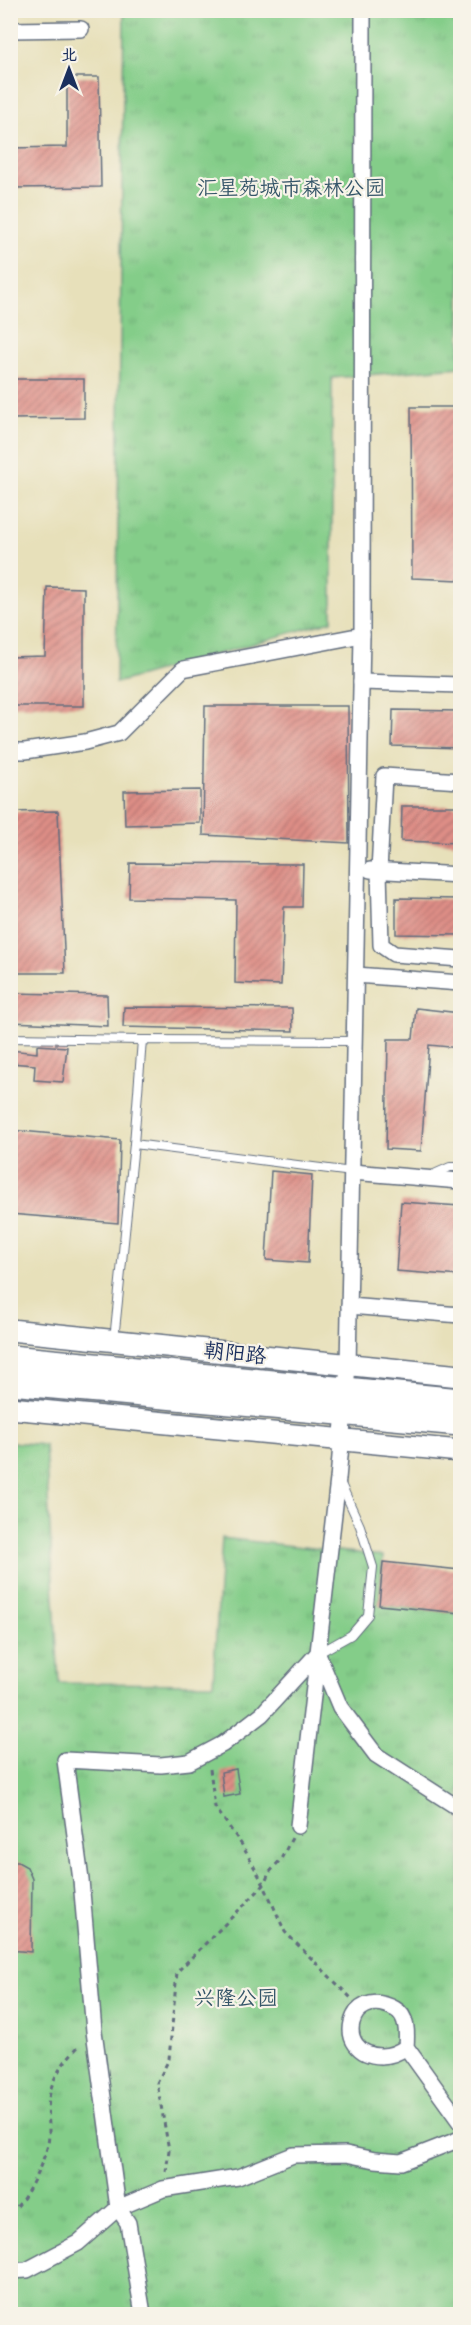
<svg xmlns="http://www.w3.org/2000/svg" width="471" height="2325" font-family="Mynerve,'LXGW WenKai TC',sans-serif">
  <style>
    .park { fill: url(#park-tufts); stroke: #507e74; stroke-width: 1.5 }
    .building { fill: url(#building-hatch) }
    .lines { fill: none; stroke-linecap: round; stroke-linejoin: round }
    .lane-casing { stroke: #626d7e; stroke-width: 10 }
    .street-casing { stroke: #626d7e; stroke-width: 18 }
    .secondary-casing { stroke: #626d7e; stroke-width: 24 }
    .highway-casing { stroke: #626d7e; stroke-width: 30 }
    .path { stroke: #626d7e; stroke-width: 3; stroke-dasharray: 4.5 4.5; stroke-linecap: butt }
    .lane { stroke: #fff; stroke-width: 8 }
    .street { stroke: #fff; stroke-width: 15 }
    .secondary { stroke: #fff; stroke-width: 21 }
    .highway { stroke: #fff; stroke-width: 27 }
    .labels { text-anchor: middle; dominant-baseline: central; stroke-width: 4.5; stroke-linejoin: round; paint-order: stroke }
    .park-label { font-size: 21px; fill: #355669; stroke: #f7f3e8 }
    .street-label { font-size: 21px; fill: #1b2f5e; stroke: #f7f3e8 }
  </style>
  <defs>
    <pattern id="park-tufts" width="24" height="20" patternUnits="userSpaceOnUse" patternTransform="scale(1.5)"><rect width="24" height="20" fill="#84cd89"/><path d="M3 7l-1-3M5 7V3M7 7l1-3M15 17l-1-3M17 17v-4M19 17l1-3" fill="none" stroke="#71b079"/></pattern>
    <pattern id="building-hatch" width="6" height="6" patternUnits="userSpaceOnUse" patternTransform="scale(1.5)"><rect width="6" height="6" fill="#de8e86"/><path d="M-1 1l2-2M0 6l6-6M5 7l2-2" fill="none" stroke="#b37471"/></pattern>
  </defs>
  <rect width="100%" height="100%" fill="#f7f3e8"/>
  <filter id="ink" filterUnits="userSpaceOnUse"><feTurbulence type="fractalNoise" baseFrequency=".0167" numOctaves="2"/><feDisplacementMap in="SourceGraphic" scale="12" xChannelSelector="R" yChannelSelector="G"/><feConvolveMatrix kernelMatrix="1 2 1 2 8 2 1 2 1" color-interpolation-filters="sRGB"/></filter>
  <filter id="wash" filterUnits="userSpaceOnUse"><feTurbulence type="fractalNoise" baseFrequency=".008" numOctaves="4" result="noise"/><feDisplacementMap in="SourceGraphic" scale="24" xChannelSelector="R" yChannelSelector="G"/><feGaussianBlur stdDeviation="1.35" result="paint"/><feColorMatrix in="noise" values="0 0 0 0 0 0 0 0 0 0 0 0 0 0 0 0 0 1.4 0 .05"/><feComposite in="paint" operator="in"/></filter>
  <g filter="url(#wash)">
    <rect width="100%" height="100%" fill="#e7e0ba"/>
    <!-- park -->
    <g class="park">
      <polygon points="124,11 460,11 460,367 332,378 332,621 116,683"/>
      <polygon points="10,1442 45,1445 59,1683 213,1684 222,1538 383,1556 379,1605 460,1613 460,2314 11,2314"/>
    </g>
    <g id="blocks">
      <!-- building -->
      <g class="building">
        <polygon points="67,77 99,77 101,187 10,188 10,148 67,147"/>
        <polygon points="10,379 84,379 84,418 10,419"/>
        <polygon points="411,407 460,407 460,580 412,578"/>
        <polygon points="47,587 84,588 84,706 10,706 10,657 45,656"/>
        <polygon points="205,706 348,706 349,843 203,835"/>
        <polygon points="393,710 460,711 460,748 392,746"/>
        <polygon points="200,790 200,823 125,825 124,791"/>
        <polygon points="402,806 460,806 460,843 401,841"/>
        <polygon points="58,811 65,973 10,973 10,812"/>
        <polygon points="130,863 303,864 302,907 284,907 281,985 235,983 236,900 129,898"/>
        <polygon points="396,898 460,899 460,935 396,934"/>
        <polygon points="10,993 107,995 108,1026 10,1022"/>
        <polygon points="124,1007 292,1008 293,1031 123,1027"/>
        <polygon points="416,1008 460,1013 460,1048 429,1045 421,1151 386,1149 388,1039 413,1039"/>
        <polygon points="37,1045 67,1047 63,1082 34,1080 35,1065 10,1063 10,1050 37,1053"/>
        <polygon points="10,1130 120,1140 118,1223 10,1214"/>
        <polygon points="271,1171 312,1175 308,1263 266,1260"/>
        <polygon points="401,1202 460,1206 460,1276 396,1271"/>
        <polygon points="383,1562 460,1570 460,1613 379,1605"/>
        <polygon points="236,1769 240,1794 224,1797 221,1772"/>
        <polygon points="10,1862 18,1862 27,1867 32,1879 31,1952 10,1950"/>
      </g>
    </g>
  </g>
  <g filter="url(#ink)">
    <use href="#blocks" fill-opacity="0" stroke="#626d7e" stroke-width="1.5"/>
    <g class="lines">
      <!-- lane casing -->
      <g class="lane-casing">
        <g id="lane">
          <polyline points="10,1038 142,1040"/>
          <polyline points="352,1172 134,1144 142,1040 354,1041"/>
          <polyline points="432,1175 450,1167 460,1167"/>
          <polyline points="114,1340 134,1144"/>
          <polyline points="319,1653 351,1635 368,1615 373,1567 360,1526 341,1484"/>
        </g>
      </g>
      <!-- street casing -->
      <g class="street-casing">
        <g id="street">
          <polyline points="10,30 81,29"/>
          <polyline points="361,682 460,685"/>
          <polyline points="10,751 25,751 85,742 119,733 183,669 362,635"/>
          <polyline points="460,781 384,776 379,871 381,945 394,954 460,959"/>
          <polyline points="370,870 460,875"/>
          <polyline points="356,975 460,983"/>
          <polyline points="352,1172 460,1181"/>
          <polyline points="349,1306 460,1315"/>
          <polyline points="319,1657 340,1707 376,1755 460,1809"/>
          <polyline points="298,1826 338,1479 348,1366 362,635 363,10"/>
          <path d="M406 2047C398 2053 391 2056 381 2056 332 2055 348 1983 395 2009 408 2016 407 2034 406 2047L460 2122"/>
          <polyline points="10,2271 27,2270 78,2243 118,2208 163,2189 238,2177 293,2155 346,2154 375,2160 401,2162 460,2139"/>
          <polyline points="143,2314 128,2223 118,2208 94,2031 81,1880 65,1760 161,1765 189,1762 223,1744 262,1714 317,1654"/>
        </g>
      </g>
      <!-- secondary casing -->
      <g class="secondary-casing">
        <g id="secondary">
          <polyline points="10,1330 460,1376"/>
          <polyline points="10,1408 460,1451"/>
        </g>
      </g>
      <!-- highway casing -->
      <g class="highway-casing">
        <g id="highway">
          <polyline points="10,1359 460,1402"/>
          <polyline points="10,1381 460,1422"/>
        </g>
      </g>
      <!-- path -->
      <g class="path">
        <polyline points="210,1769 215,1807 242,1845 264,1885 285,1932 351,1998"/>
        <polyline points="166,2172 169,2150 157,2083 169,2059 177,1972 264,1885 269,1873 281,1859 292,1838"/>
        <path d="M10 2212C24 2206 45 2159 48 2144 51 2127 46 2109 50 2093 53 2075 67 2058 79 2046"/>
      </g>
      <!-- lane -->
      <use href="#lane" class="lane"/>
      <!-- street -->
      <use href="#street" class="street"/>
      <!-- secondary -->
      <use href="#secondary" class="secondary"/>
      <!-- highway -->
      <use href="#highway" class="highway"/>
    </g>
  </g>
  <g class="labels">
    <!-- park labels -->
    <g class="park-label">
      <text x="291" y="189">汇星苑城市森林公园</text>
      <text x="236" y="1999">兴隆公园</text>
    </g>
    <!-- street labels -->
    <g class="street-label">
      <text transform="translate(235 1354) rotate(6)">朝阳路</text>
    </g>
  </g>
  <!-- margin -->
  <rect width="471" height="2325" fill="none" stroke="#f7f3e8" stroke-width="36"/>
  <!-- north arrow -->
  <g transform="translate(69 69)" stroke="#f7f3e8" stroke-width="4.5" paint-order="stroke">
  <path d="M0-4.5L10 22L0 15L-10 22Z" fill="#1b2f5e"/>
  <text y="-9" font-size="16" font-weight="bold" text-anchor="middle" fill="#1b2f5e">北</text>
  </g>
</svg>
